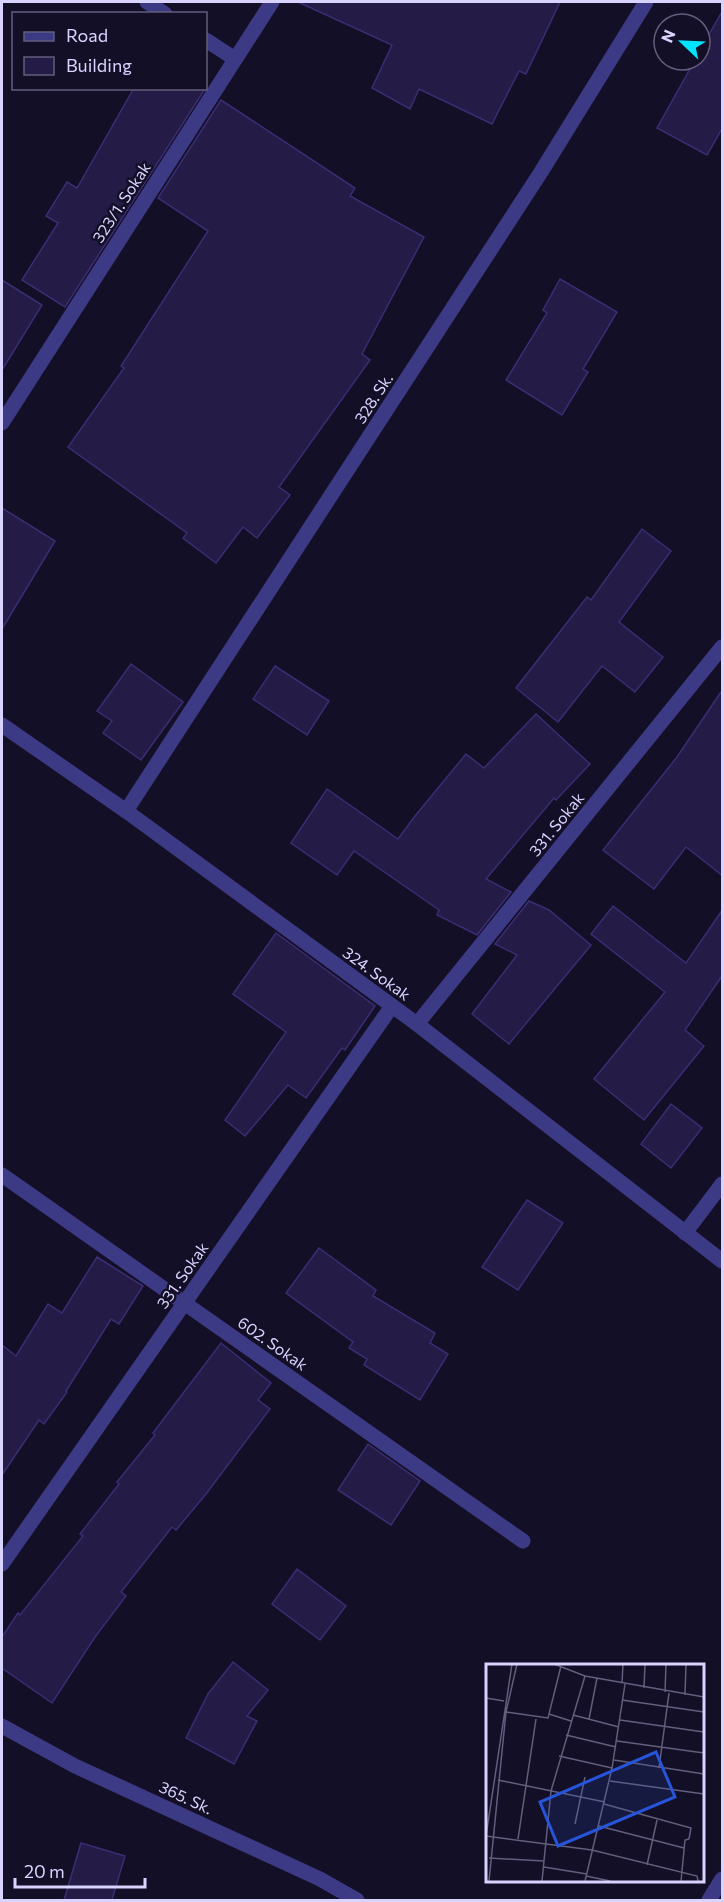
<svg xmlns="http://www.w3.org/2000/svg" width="724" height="1902" font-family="Commissioner,sans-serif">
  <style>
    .building { fill: #241b47; stroke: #3b2d73; stroke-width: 1.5 }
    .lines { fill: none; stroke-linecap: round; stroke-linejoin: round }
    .street { stroke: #3d3a85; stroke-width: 15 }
    .labels { text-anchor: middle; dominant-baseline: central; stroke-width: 5; stroke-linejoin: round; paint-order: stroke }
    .street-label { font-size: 16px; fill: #d9d4ff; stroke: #130f26 }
    .inset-road { fill: none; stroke: #625e7d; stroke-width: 1.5 }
    .view { fill: #2655da; fill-opacity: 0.15; stroke: #2655da; stroke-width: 3 }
    .inset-edge { fill: none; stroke: #d9d4ff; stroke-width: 3 }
  </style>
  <rect width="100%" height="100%" fill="#130f26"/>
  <!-- building -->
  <g class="building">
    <polygon points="298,2 560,2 526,74 519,71 492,124 419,89 410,109 372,88 392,45"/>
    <polygon points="723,10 723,127 707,155 657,128 695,60 700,60 700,50"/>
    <polygon points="134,88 205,89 65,307 22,280 58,223 46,216 67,182 77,188"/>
    <polygon points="221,100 355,188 350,196 424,237 362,354 370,360 279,487 290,495 257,538 243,527 216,563 183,538 187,533 68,447 124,368 121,366 208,231 158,198"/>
    <polygon points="560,279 617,312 583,369 588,372 562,415 506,380 547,313 543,310"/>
    <polygon points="2,280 42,305 2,370"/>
    <polygon points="2,508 55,541 2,629"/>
    <polygon points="642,529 671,551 619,622 663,657 635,692 602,666 558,722 516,688 587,597 591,600"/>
    <polygon points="131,664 183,702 141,760 103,733 112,721 97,711"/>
    <polygon points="275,666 329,701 307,735 253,699"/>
    <polygon points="723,689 723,876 686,847 654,889 603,850 677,757"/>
    <polygon points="536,714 590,764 556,800 554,798 486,879 511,892 477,935 437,915 439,910 354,851 337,875 291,843 327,789 398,839 415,816 466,754 484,768"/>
    <polygon points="529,901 549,910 591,945 509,1044 472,1014 517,955 495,944"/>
    <polygon points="613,906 686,963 723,909 722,976 685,1030 704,1046 644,1120 594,1079 665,992 591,934"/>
    <polygon points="276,933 375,1006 345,1050 342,1048 306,1098 288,1085 245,1136 225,1120 286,1032 233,994"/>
    <polygon points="671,1104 702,1128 671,1168 641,1144"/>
    <polygon points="527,1200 563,1223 518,1290 482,1267"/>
    <polygon points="319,1248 376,1290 373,1296 435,1333 430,1343 448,1354 420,1400 364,1365 367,1359 349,1348 353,1342 286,1293"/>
    <polygon points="97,1257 143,1286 119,1324 111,1319 66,1391 67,1392 44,1424 39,1420 2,1475 2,1345 16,1356 48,1304 62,1313"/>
    <polygon points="221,1343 271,1383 258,1400 270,1409 206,1494 176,1530 172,1527 121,1592 126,1596 95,1637 52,1703 2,1668 2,1637 18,1613 20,1615 83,1536 80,1534 119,1484 117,1482 155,1435 153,1433"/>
    <polygon points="368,1444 420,1481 391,1525 338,1490"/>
    <polygon points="297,1569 346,1606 320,1640 272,1604"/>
    <polygon points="233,1662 268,1690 247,1716 257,1721 234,1764 186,1738 208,1694"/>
    <polygon points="81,1843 125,1856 112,1900 64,1900"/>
  </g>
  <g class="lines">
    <!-- street -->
    <g class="street">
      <polyline points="147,2 165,14"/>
      <polyline points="206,40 235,59"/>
      <polyline points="2,423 272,2"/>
      <polyline points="2,725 126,811 417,1024 722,1261"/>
      <polyline points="126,811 541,172 646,2"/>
      <polyline points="417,1024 722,647"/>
      <polyline points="2,1175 523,1541"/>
      <polyline points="685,1233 722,1184"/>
      <polyline points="2,1564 392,1006"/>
      <polyline points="2,1726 75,1766 320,1879 357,1900"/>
      <polyline points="709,1900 722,1879"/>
    </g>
  </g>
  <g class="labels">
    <!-- street labels -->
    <g class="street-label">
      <text transform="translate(121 202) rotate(-57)">323/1. Sokak</text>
      <text transform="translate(373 398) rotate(-57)">328. Sk.</text>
      <text transform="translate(556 824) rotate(-51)">331. Sokak</text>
      <text transform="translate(377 973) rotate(36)">324. Sokak</text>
      <text transform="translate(182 1275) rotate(-55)">331. Sokak</text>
      <text transform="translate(273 1343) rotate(35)">602. Sokak</text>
      <text transform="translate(186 1797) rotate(25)">365. Sk.</text>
    </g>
  </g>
  <!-- overview -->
  <g transform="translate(486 1664)">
    <rect width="218" height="218" fill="#130f26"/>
    <path class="inset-road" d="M68 0 99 12 218 33M136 19 137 0M158 24 159 0M179 28 180 0M199 31 200 0M0 34 18 37M136 36 218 48M20 48 62 54 75 2M63 50 85 57M87 51 133 63M103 55 111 14M134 56 218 68M80 71 130 83M131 77 218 89M73 92 126 104M128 96 218 110M173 104 183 29M12 116 119 138M124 117 218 130M118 140 205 164 203 175M89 160 99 113M113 162 198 184M0 172 106 186 211 212 212 217M0 172 26 0M32 175 50 55M3 194 58 197M161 201 171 156M58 203 101 210M100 212 124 217M3 217 20 48 31 0M56 217 65 127 99 12M99 217 126 104 139 20M195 217 199 176 203 175"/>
    <path class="view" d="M170 88 189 133 72 182 54 138Z"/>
    <rect width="218" height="218" class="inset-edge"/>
  </g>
  <!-- border -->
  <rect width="724" height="1902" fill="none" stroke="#d9d4ff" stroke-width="6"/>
  <!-- legend -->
  <rect x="12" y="12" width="195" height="78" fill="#130f26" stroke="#625e7d" stroke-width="1.5"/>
  <rect x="24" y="32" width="30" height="9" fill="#3d3a85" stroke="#625e7d" stroke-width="1.5"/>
  <text x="66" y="42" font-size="18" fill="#d9d4ff">Road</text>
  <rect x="24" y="57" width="30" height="18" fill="#241b47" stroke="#625e7d" stroke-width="1.5"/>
  <text x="66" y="72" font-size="18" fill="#d9d4ff">Building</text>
  <!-- north arrow -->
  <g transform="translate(682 42) rotate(293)"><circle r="28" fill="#130f26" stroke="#625e7d" stroke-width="1.5"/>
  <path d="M0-4.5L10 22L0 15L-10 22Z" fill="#00e5ff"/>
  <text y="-9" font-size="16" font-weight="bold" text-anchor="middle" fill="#d9d4ff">N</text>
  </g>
  <!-- scale -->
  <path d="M15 1878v9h130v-9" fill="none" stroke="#d9d4ff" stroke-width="3"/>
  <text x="24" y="1878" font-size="18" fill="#d9d4ff" stroke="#130f26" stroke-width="4.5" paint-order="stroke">20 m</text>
</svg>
